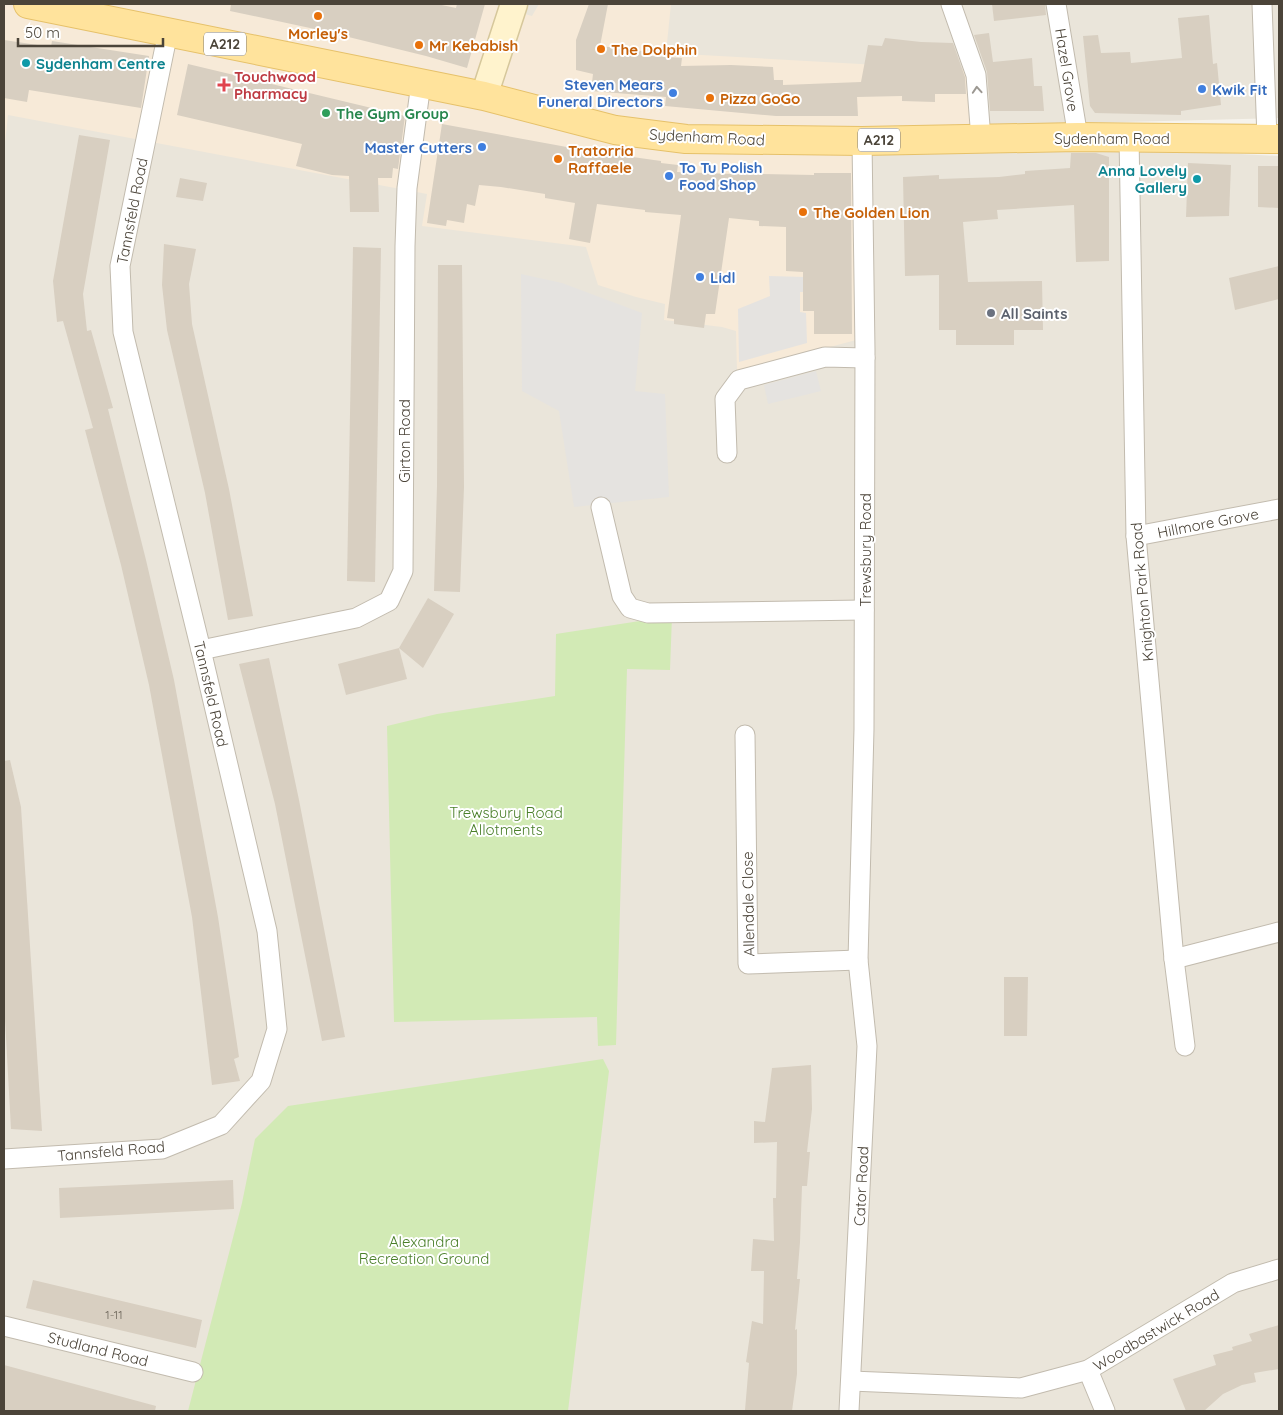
<svg xmlns="http://www.w3.org/2000/svg" width="1283" height="1415" font-family="Quicksand,sans-serif">
  <style>
    .residential { fill: #eae5da }
    .commercial { fill: #f7ead8 }
    .green { fill: #d2eab5 }
    .parking { fill: #e5e3e0 }
    .building { fill: #d8cfc1 }
    .lines { fill: none; stroke-linecap: round; stroke-linejoin: round }
    .street-casing { stroke: #c2bbae; stroke-width: 21 }
    .secondary-casing { stroke: #d6c79b; stroke-width: 29 }
    .primary-casing { stroke: #e6c16a; stroke-width: 30 }
    .street { stroke: #fff; stroke-width: 19 }
    .secondary { stroke: #fff3cd; stroke-width: 26 }
    .primary { stroke: #ffe39c; stroke-width: 28 }
    .oneway { stroke: #9c9892 }
    .food-dot { fill: #e8710a; stroke: #fff; stroke-width: 2 }
    .culture-dot { fill: #0f9aa8; stroke: #fff; stroke-width: 2 }
    .health-dot { fill: #e0444e; stroke: #fff; stroke-width: 2 }
    .shop-dot { fill: #3f7fe0; stroke: #fff; stroke-width: 2 }
    .leisure-dot { fill: #2e9e5b; stroke: #fff; stroke-width: 2 }
    .worship-dot { fill: #6b7280; stroke: #fff; stroke-width: 2 }
    .labels { text-anchor: middle; dominant-baseline: central; stroke-width: 4; stroke-linejoin: round; paint-order: stroke }
    .number-label { font-size: 12px; fill: #6e675b }
    .shield { fill: #fff; stroke: #817c74; stroke-width: 1 }
    .shield-label { font-size: 14px; font-weight: bold; fill: #4b4439 }
    .food-label { font-size: 15px; font-weight: bold; fill: #c56008; stroke: #fff; text-anchor: start }
    .culture-label { font-size: 15px; font-weight: bold; fill: #0d838f; stroke: #fff; text-anchor: start }
    .street-label { font-size: 15px; fill: #4b4439; stroke: #fff }
    .health-label { font-size: 15px; font-weight: bold; fill: #be3a42; stroke: #fff; text-anchor: start }
    .shop-label { font-size: 15px; font-weight: bold; fill: #366cbe; stroke: #fff; text-anchor: start }
    .leisure-label { font-size: 15px; font-weight: bold; fill: #27864d; stroke: #fff; text-anchor: start }
    .worship-label { font-size: 15px; font-weight: bold; fill: #5b616d; stroke: #fff; text-anchor: start }
    .park-label { font-size: 15px; fill: #4a7f2a; stroke: #fff }
  </style>
  <rect width="100%" height="100%" fill="#f6f3ec"/>
  <!-- residential -->
  <g class="residential">
    <polygon points="170,4 1279,4 1279,118 846,129"/>
    <polygon points="4,49 1109,147 1279,156 1279,1411 4,1411"/>
  </g>
  <!-- commercial -->
  <polygon class="commercial" points="4,4 491,4 532,16 539,4 671,4 666,53 968,70 974,133 855,137 856,340 737,372 736,331 722,327 664,320 665,304 636,297 598,285 586,247 422,226 427,194 8,115 4,152"/>
  <!-- green -->
  <g class="green">
    <polygon points="672,616 670,670 627,669 616,1045 598,1046 597,1017 394,1022 387,726 437,714 555,696 556,634"/>
    <polygon points="603,1059 609,1071 568,1411 188,1411 242,1203 255,1139 288,1106"/>
  </g>
  <!-- parking -->
  <g class="parking">
    <polygon points="521,274 562,283 642,313 635,391 665,394 669,497 574,507 559,411 522,391"/>
    <polygon points="769,276 805,277 805,292 800,292 800,312 806,313 807,343 739,362 738,309 770,296"/>
    <polygon points="816,371 821,391 768,404 764,385"/>
  </g>
  <!-- building -->
  <g class="building">
    <polygon points="231,4 437,4 456,8 457,4 485,4 467,68 426,56 324,31 230,11"/>
    <polygon points="589,4 608,4 600,46 651,52 651,56 682,58 681,66 731,65 773,67 774,80 783,80 783,85 861,82 868,45 882,46 885,38 921,42 953,43 965,77 966,94 935,94 935,102 902,101 902,96 857,97 858,116 776,116 665,106 666,97 591,91 593,74 576,70 576,40"/>
    <polygon points="992,4 1045,4 1046,15 994,21"/>
    <polygon points="1209,15 1213,64 1217,63 1221,105 1181,111 1181,115 1095,113 1090,106 1083,36 1098,35 1101,53 1130,52 1131,63 1182,58 1178,18"/>
    <polygon points="989,33 993,62 1032,58 1034,86 1042,86 1044,111 990,111 987,72 974,35"/>
    <polygon points="4,40 51,47 52,41 149,56 141,108 29,90 27,102 4,98"/>
    <polygon points="188,64 405,116 398,169 393,168 392,178 378,178 379,212 350,212 349,176 332,175 296,166 302,144 177,115"/>
    <polygon points="442,124 583,150 661,161 661,163 678,165 677,172 761,175 761,174 814,175 814,173 851,173 852,334 814,334 814,311 803,311 803,272 786,271 786,227 759,226 759,221 729,218 715,314 706,314 704,328 674,324 674,319 667,318 681,215 645,212 645,210 597,204 590,243 569,239 575,203 545,198 545,194 501,187 479,185 475,206 467,204 464,223 447,220 446,226 427,223"/>
    <polygon points="79,135 110,140 83,294 87,331 91,330 113,408 108,409 146,560 174,680 218,917 239,1057 234,1059 240,1081 212,1085 192,917 149,685 121,565 85,430 93,428 63,321 57,322 53,281"/>
    <polygon points="1071,153 1096,153 1109,157 1109,261 1076,262 1074,205 997,210 998,219 963,222 968,282 1042,281 1043,330 1014,330 1014,345 956,345 956,330 939,330 939,275 905,276 903,177 939,175 939,179 999,177 1025,174 1025,171 1070,168"/>
    <polygon points="1188,163 1231,165 1229,216 1186,217"/>
    <polygon points="1258,166 1279,166 1279,208 1258,207"/>
    <polygon points="180,178 207,183 203,201 176,197"/>
    <polygon points="164,244 196,249 189,284 192,324 229,489 253,616 228,620 205,493 167,330 162,285"/>
    <polygon points="353,247 381,248 375,582 347,581"/>
    <polygon points="438,265 462,265 464,487 460,592 434,591 437,486"/>
    <polygon points="1279,266 1279,299 1235,310 1229,278"/>
    <polygon points="428,598 454,614 423,668 399,648"/>
    <polygon points="399,648 407,679 346,695 338,664"/>
    <polygon points="269,658 299,800 345,1037 322,1041 275,804 239,664"/>
    <polygon points="10,760 21,807 42,1131 11,1129 4,1001 4,761"/>
    <polygon points="1004,977 1028,977 1027,1036 1004,1036"/>
    <polygon points="811,1065 812,1109 807,1152 810,1152 807,1186 802,1186 800,1242 797,1279 800,1279 795,1330 797,1329 797,1374 792,1411 745,1410 749,1363 746,1362 752,1321 763,1324 764,1271 751,1271 753,1239 774,1241 773,1198 776,1198 777,1142 754,1143 754,1121 765,1122 772,1068"/>
    <polygon points="233,1180 234,1209 60,1218 59,1188"/>
    <polygon points="33,1280 202,1320 196,1348 26,1308"/>
    <polygon points="1279,1325 1279,1369 1254,1373 1256,1382 1242,1385 1223,1394 1204,1411 1186,1411 1173,1379 1216,1365 1213,1355 1233,1350 1232,1347 1252,1341 1249,1334"/>
    <polygon points="4,1365 156,1406 155,1411 4,1411"/>
  </g>
  <g class="lines">
    <!-- street casing -->
    <g class="street-casing">
      <g id="street">
        <polyline points="951,4 976,75 981,139"/>
        <polyline points="1056,4 1078,137"/>
        <polyline points="1262,4 1267,138"/>
        <polyline points="1129,137 1136,536 1174,959 1185,1046"/>
        <polyline points="727,453 725,399 739,380 825,357 865,358"/>
        <polyline points="601,507 622,596 630,608 648,613 864,610"/>
        <polyline points="1136,536 1279,509"/>
        <polyline points="201,650 356,618 389,601 403,571 405,246 407,188 421,83"/>
        <polyline points="745,735 748,964 858,960"/>
        <polyline points="1174,959 1279,932"/>
        <polyline points="4,1159 162,1149 221,1125 261,1081 277,1029 267,931 201,650 123,332 120,266 168,32"/>
        <polyline points="4,1326 193,1372"/>
        <polyline points="1088,1370 1105,1411"/>
        <polyline points="851,1381 1021,1388 1088,1370 1233,1283 1279,1269"/>
        <polyline points="849,1411 867,1046 858,960 864,729 865,350 862,141"/>
      </g>
    </g>
    <!-- secondary casing -->
    <g class="secondary-casing">
      <polyline id="secondary" points="484,96 514,4"/>
    </g>
    <!-- primary casing -->
    <g class="primary-casing">
      <polyline id="primary" points="28,4 484,96 615,130 686,139 862,141 1078,137 1279,139"/>
    </g>
    <!-- street -->
    <use href="#street" class="street"/>
    <!-- secondary -->
    <use href="#secondary" class="secondary"/>
    <!-- primary -->
    <use href="#primary" class="primary"/>
  </g>
  <!-- one-way arrows -->
  <defs><path id="oneway-chevron" d="M-2-3.5L2.5 0L-2 3.5" fill="none" stroke-width="1.6" stroke-linecap="round" stroke-linejoin="round" transform="scale(1.25)"/></defs>
  <use class="oneway" href="#oneway-chevron" transform="translate(977 90) rotate(-94)"/>
  <!-- markers -->
  <g class="food-dot">
    <circle cx="318" cy="16" r="5"/>
    <circle cx="419" cy="45" r="5"/>
    <circle cx="601" cy="49" r="5"/>
    <circle cx="710" cy="98" r="5"/>
    <circle cx="558" cy="159" r="5"/>
    <circle cx="803" cy="212" r="5"/>
  </g>
  <g class="culture-dot">
    <circle cx="26" cy="63" r="5"/>
    <circle cx="1197" cy="179" r="5"/>
  </g>
  <path class="health-dot" d="M221.5 77.5h5v5h5v5h-5v5h-5v-5h-5v-5h5z"/>
  <g class="shop-dot">
    <circle cx="1202" cy="89" r="5"/>
    <circle cx="673" cy="93" r="5"/>
    <circle cx="482" cy="147" r="5"/>
    <circle cx="669" cy="176" r="5"/>
    <circle cx="700" cy="277" r="5"/>
  </g>
  <circle class="leisure-dot" cx="326" cy="113" r="5"/>
  <circle class="worship-dot" cx="991" cy="313" r="5"/>
  <g class="labels">
    <!-- number labels -->
    <g class="number-label">
      <text x="114" y="1314">1-11</text>
    </g>
    <!-- shield labels -->
    <g class="shield">
      <rect x="204" y="32.5" width="42" height="23" rx="4"/>
      <rect x="858" y="128.5" width="42" height="23" rx="4"/>
    </g>
    <g class="shield-label">
      <text x="225" y="44">A212</text>
      <text x="879" y="140">A212</text>
    </g>
    <!-- food labels -->
    <g class="food-label">
      <text x="318" y="33" text-anchor="middle">Morley's</text>
      <text x="429" y="45">Mr Kebabish</text>
      <text x="611" y="49">The Dolphin</text>
      <text x="720" y="98">Pizza GoGo</text>
      <text x="568" y="150">Tratorria<tspan x="568" dy="17">Raffaele</tspan></text>
      <text x="813" y="212">The Golden Lion</text>
    </g>
    <!-- culture labels -->
    <g class="culture-label">
      <text x="36" y="63">Sydenham Centre</text>
      <text x="1187" y="170" text-anchor="end">Anna Lovely<tspan x="1187" dy="17">Gallery</tspan></text>
    </g>
    <!-- street labels -->
    <g class="street-label">
      <text transform="translate(1067 70) rotate(81)">Hazel Grove</text>
      <text transform="translate(707 137) rotate(3)">Sydenham Road</text>
      <text x="1112" y="138">Sydenham Road</text>
      <text transform="translate(132 211) rotate(-79)">Tannsfeld Road</text>
      <text transform="translate(404 441) rotate(-90)">Girton Road</text>
      <text transform="translate(1208 523) rotate(-11)">Hillmore Grove</text>
      <text transform="translate(865 550) rotate(-90)">Trewsbury Road</text>
      <text transform="translate(1142 592) rotate(-95)">Knighton Park Road</text>
      <text transform="translate(211 694) rotate(77)">Tannsfeld Road</text>
      <text transform="translate(748 904) rotate(-91)">Allendale Close</text>
      <text transform="translate(111 1151) rotate(-5)">Tannsfeld Road</text>
      <text transform="translate(861 1186) rotate(-87)">Cator Road</text>
      <text transform="translate(1156 1330) rotate(-31)">Woodbastwick Road</text>
      <text transform="translate(98 1349) rotate(14)">Studland Road</text>
    </g>
    <!-- health labels -->
    <g class="health-label">
      <text x="234" y="76">Touchwood<tspan x="234" dy="17">Pharmacy</tspan></text>
    </g>
    <!-- shop labels -->
    <g class="shop-label">
      <text x="663" y="84" text-anchor="end">Steven Mears<tspan x="663" dy="17">Funeral Directors</tspan></text>
      <text x="1212" y="89">Kwik Fit</text>
      <text x="472" y="147" text-anchor="end">Master Cutters</text>
      <text x="679" y="167">To Tu Polish<tspan x="679" dy="17">Food Shop</tspan></text>
      <text x="710" y="277">Lidl</text>
    </g>
    <!-- leisure labels -->
    <g class="leisure-label">
      <text x="336" y="113">The Gym Group</text>
    </g>
    <!-- worship labels -->
    <g class="worship-label">
      <text x="1001" y="313">All Saints</text>
    </g>
    <!-- park labels -->
    <g class="park-label">
      <text x="506" y="812">Trewsbury Road<tspan x="506" dy="17">Allotments</tspan></text>
      <text x="424" y="1241">Alexandra<tspan x="424" dy="17">Recreation Ground</tspan></text>
    </g>
  </g>
  <!-- border -->
  <rect width="1283" height="1415" fill="none" stroke="#4b4439" stroke-width="10"/>
  <!-- scale -->
  <path d="M18 38v8h145v-8" fill="none" stroke="#4b4439" stroke-width="2.5"/>
  <text x="25" y="38" font-size="15" fill="#4b4439" stroke="#ffffff" stroke-width="4" paint-order="stroke">50 m</text>
</svg>
